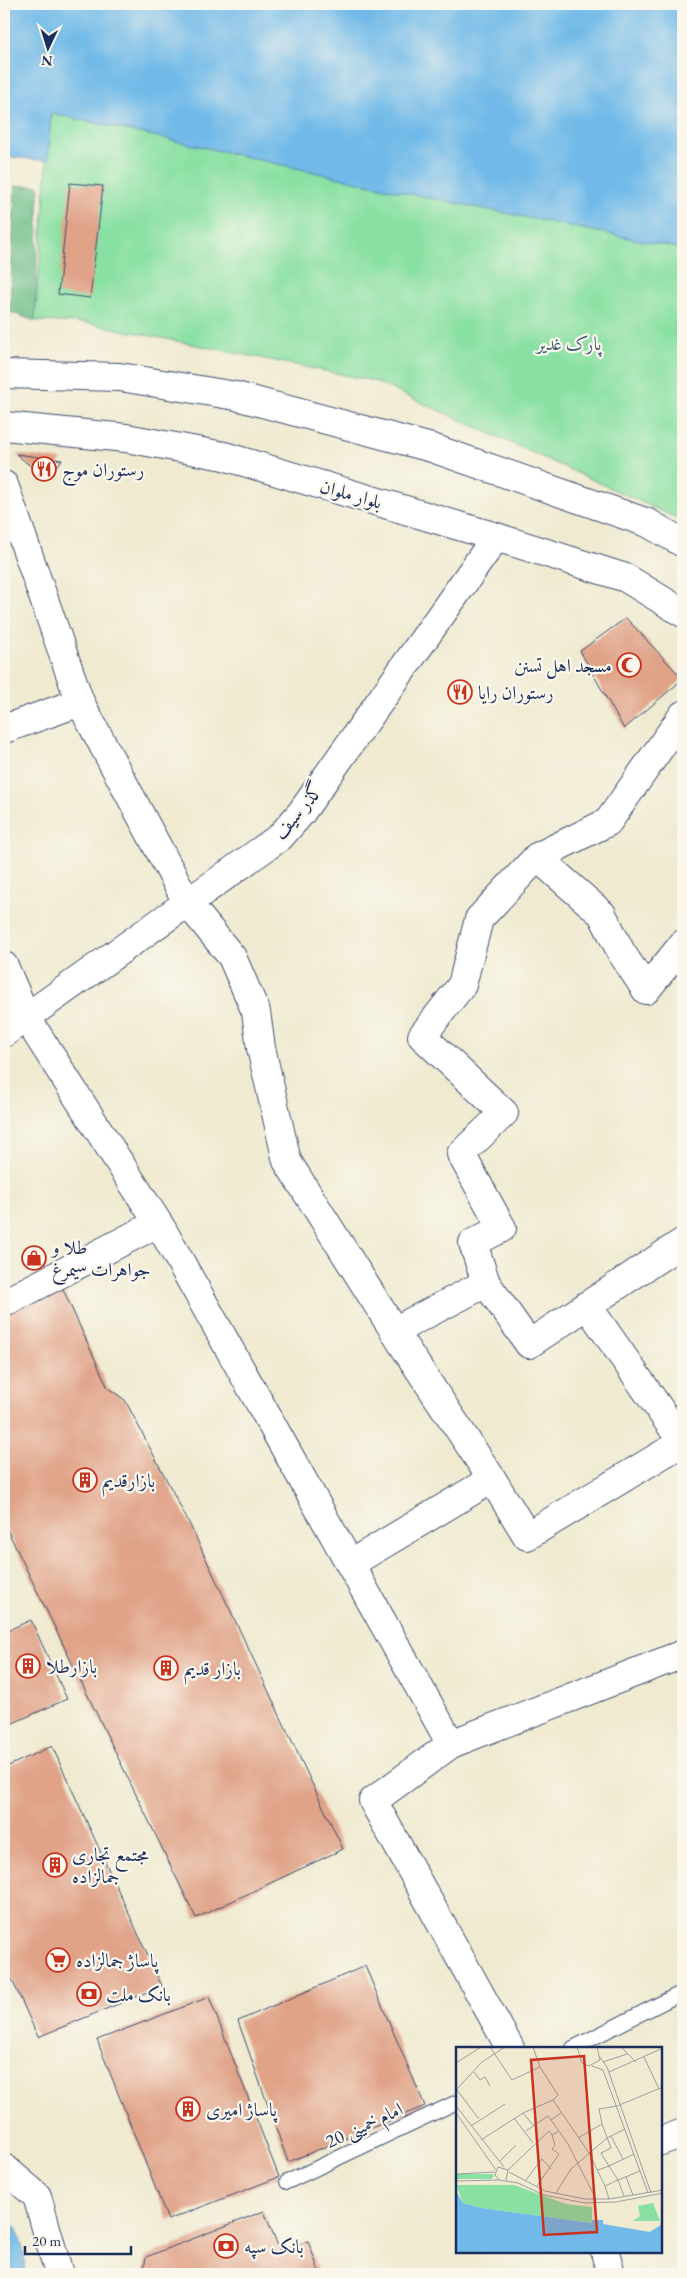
<svg xmlns="http://www.w3.org/2000/svg" width="687" height="2278" font-family="'EB Garamond',Amiri,serif">
  <style>
    .green { fill: #89e0a3; stroke: #528880 }
    .forest { fill: #6ebe89; stroke: #447674 }
    .water { fill: #70b9e8; stroke: #4674a3 }
    .building { fill: #e0a388 }
    .lines { fill: none; stroke-linecap: round; stroke-linejoin: round }
    .lane-casing { stroke: #3b4b6f; stroke-width: 16 }
    .street-casing { stroke: #3b4b6f; stroke-width: 30 }
    .secondary-casing { stroke: #3b4b6f; stroke-width: 30 }
    .lane { stroke: #fff; stroke-width: 14 }
    .street { stroke: #fff; stroke-width: 28 }
    .secondary { stroke: #fff; stroke-width: 28 }
    .labels { text-anchor: middle; dominant-baseline: central; stroke-width: 4.5; stroke-linejoin: round; paint-order: stroke }
    .park-label { font-size: 19px; fill: #365b6f; stroke: #fbf7ec }
    .poi-label { font-size: 19px; fill: #1b2f5e; stroke: #fbf7ec; text-anchor: start }
    .street-label { font-size: 19px; fill: #1b2f5e; stroke: #fbf7ec }
    .inset-road { fill: none; stroke: #9a9fa2; stroke-width: 1 }
    .view { fill: #c8321e; fill-opacity: 0.15; stroke: #c8321e; stroke-width: 2.5 }
    .inset-edge { fill: none; stroke: #1b2f5e; stroke-width: 2.5 }
  </style>
  <rect width="100%" height="100%" fill="#fbf7ec"/>
  <filter id="ink" filterUnits="userSpaceOnUse"><feTurbulence type="fractalNoise" baseFrequency=".02" numOctaves="2"/><feDisplacementMap in="SourceGraphic" scale="10" xChannelSelector="R" yChannelSelector="G"/><feConvolveMatrix kernelMatrix="1 2 1 2 8 2 1 2 1" color-interpolation-filters="sRGB"/></filter>
  <filter id="wash" filterUnits="userSpaceOnUse"><feTurbulence type="fractalNoise" baseFrequency=".0096" numOctaves="4" result="noise"/><feDisplacementMap in="SourceGraphic" scale="20" xChannelSelector="R" yChannelSelector="G"/><feGaussianBlur stdDeviation="1.12" result="paint"/><feColorMatrix in="noise" values="0 0 0 0 0 0 0 0 0 0 0 0 0 0 0 0 0 1.4 0 .05"/><feComposite in="paint" operator="in"/></filter>
  <g filter="url(#wash)">
    <rect width="100%" height="100%" fill="#efead0"/>
    <!-- green -->
    <polygon class="green" points="51,113 421,196 683,249 683,521 374,381 87,323 35,321"/>
    <!-- forest -->
    <polygon class="forest" points="15,186 39,186 35,321 10,312"/>
    <!-- water -->
    <g class="water">
      <polygon points="4,4 683,4 683,249 421,196 51,113 48,161 4,156"/>
      <path d="M4 2211C21 2228 24 2251 26 2274H4Z"/>
    </g>
    <g id="blocks">
      <!-- building -->
      <g class="building">
        <polygon points="70,183 103,186 90,298 58,294"/>
        <polygon points="16,454 62,460 45,478"/>
        <polygon points="626,618 683,679 624,729 580,651"/>
        <polygon points="57,1276 108,1388 125,1400 189,1523 343,1849 196,1918 4,1523 4,1303"/>
        <polygon points="31,1620 67,1699 4,1727 4,1632"/>
        <polygon points="52,1746 162,1986 38,2037 4,1962 4,1768"/>
        <polygon points="365,1966 425,2106 288,2162 238,2021"/>
        <polygon points="209,1997 279,2177 168,2220 97,2040"/>
        <polygon points="264,2211 280,2251 308,2241 320,2274 143,2274 146,2257"/>
      </g>
    </g>
  </g>
  <g filter="url(#ink)">
    <use href="#blocks" fill-opacity="0" stroke="#3b4b6f" stroke-width="1"/>
    <g class="lines">
      <!-- lane casing -->
      <g class="lane-casing">
        <g id="lane">
          <polyline points="573,2048 683,1992"/>
          <polyline points="287,2182 457,2102"/>
        </g>
      </g>
      <!-- street casing -->
      <g class="street-casing">
        <g id="street">
          <polyline points="4,485 80,702 187,902 232,957 256,1012 261,1048 287,1161 403,1345 492,1479"/>
          <polyline points="4,729 80,702"/>
          <polyline points="537,857 602,914 621,952 646,990 683,944"/>
          <polyline points="4,966 26,1017 162,1229 451,1744 373,1801 510,2048"/>
          <polyline points="4,1033 280,837 301,813 496,537"/>
          <polyline points="486,1283 473,1243 502,1228 461,1154 504,1113 422,1036 462,985 479,919 537,857 608,822 683,715"/>
          <polyline points="4,1303 158,1223"/>
          <polyline points="587,1305 683,1443"/>
          <polyline points="394,1331 486,1283 529,1344 683,1242"/>
          <polyline points="350,1564 492,1479 527,1536 683,1442"/>
          <polyline points="451,1744 683,1654"/>
          <polyline points="661,2141 683,2133"/>
          <polyline points="605,2252 611,2274"/>
        </g>
      </g>
      <!-- secondary casing -->
      <g class="secondary-casing">
        <g id="secondary">
          <polyline points="4,374 120,377 236,396 432,448 648,523 683,543"/>
          <polyline points="4,426 126,438 224,456 496,537 626,578 683,613"/>
          <polyline points="4,2168 37,2196 59,2274"/>
        </g>
      </g>
      <!-- lane -->
      <use href="#lane" class="lane"/>
      <!-- street -->
      <use href="#street" class="street"/>
      <!-- secondary -->
      <use href="#secondary" class="secondary"/>
    </g>
  </g>
  <!-- icons -->
  <defs>
    <g id="restaurant-ring" transform="scale(1.25)"><circle r="9.5" fill="#fbf7ec" stroke="#c8321e" stroke-width="1.5"/><path d="M-5-6h1v4h1v-4h1v4h1v-4h1v5L-1.5 .5V6h-2V.5L-5-1ZM5-6V6H3V1.5H1.5Q1.5-4 5-6Z" fill="#c8321e"/></g>
    <g id="mosque-ring" transform="scale(1.25)"><circle r="9.5" fill="#fbf7ec" stroke="#c8321e" stroke-width="1.5"/><path d="M3.5-4.9A6 6 0 1 0 3.5 4.9A5 5 0 1 1 3.5-4.9Z" fill="#c8321e"/></g>
    <g id="shop-ring" transform="scale(1.25)"><circle r="9.5" fill="#fbf7ec" stroke="#c8321e" stroke-width="1.5"/><path d="M-5-2.5h2.3a2.7 3.5 0 0 1 5.4 0H5L5.5 6h-11ZM-1.5-2.5h3a1.5 2.3 0 0 0-3 0Z" fill="#c8321e"/></g>
    <g id="building-ring" transform="scale(1.25)"><circle r="9.5" fill="#fbf7ec" stroke="#c8321e" stroke-width="1.5"/><path d="M-4-6H4V6H1V3H-1V6H-4ZM-2.5-4.3h1.7v1.8h-1.7ZM.8-4.3h1.7v1.8H.8ZM-2.5-1h1.7V.8h-1.7ZM.8-1h1.7V.8H.8Z" fill="#c8321e"/></g>
    <g id="supermarket-ring" transform="scale(1.25)"><circle r="9.5" fill="#fbf7ec" stroke="#c8321e" stroke-width="1.5"/><path d="M-6-5.5h2.5l.6 2H6L4.5 2H-2.5L-4.4-4H-6ZM-1.5 3.2a1.3 1.3 0 1 0 .1 0ZM3 3.2a1.3 1.3 0 1 0 .1 0Z" fill="#c8321e"/></g>
    <g id="bank-ring" transform="scale(1.25)"><circle r="9.5" fill="#fbf7ec" stroke="#c8321e" stroke-width="1.5"/><path d="M-6-4H6V4H-6ZM0-2.3a2.3 2.3 0 1 0 0 4.6a2.3 2.3 0 1 0 0-4.6Z" fill="#c8321e"/></g>
  </defs>
  <g fill-rule="evenodd">
    <use href="#restaurant-ring" x="44" y="469"/>
    <use href="#mosque-ring" x="629" y="665"/>
    <use href="#restaurant-ring" x="460" y="692"/>
    <use href="#shop-ring" x="34" y="1258"/>
    <use href="#building-ring" x="85" y="1480"/>
    <use href="#building-ring" x="28" y="1666"/>
    <use href="#building-ring" x="166" y="1668"/>
    <use href="#building-ring" x="55" y="1865"/>
    <use href="#supermarket-ring" x="58" y="1960"/>
    <use href="#bank-ring" x="89" y="1994"/>
    <use href="#building-ring" x="188" y="2109"/>
    <use href="#bank-ring" x="226" y="2246"/>
  </g>
  <g class="labels">
    <!-- park labels -->
    <g class="park-label">
      <text x="569" y="343">پارک غدیر</text>
    </g>
    <!-- poi labels -->
    <g class="poi-label">
      <text x="62" y="469">رستوران موج</text>
      <text x="612" y="665" text-anchor="end">مسجد اهل تسنن</text>
      <text x="478" y="692">رستوران رایا</text>
      <text x="52" y="1247">طلا و<tspan x="52" dy="22">جواهرات سیمرغ</tspan></text>
      <text x="102" y="1480">بازارقدیم</text>
      <text x="46" y="1666">بازارطلا</text>
      <text x="184" y="1668">بازار قدیم</text>
      <text x="72" y="1854">مجتمع تجاری<tspan x="72" dy="22">جمالزاده</tspan></text>
      <text x="76" y="1960">پاساژ جمالزاده</text>
      <text x="106" y="1994">بانک ملت</text>
      <text x="206" y="2109">پاساژ امیری</text>
      <text x="244" y="2246">بانک سپه</text>
    </g>
    <!-- street labels -->
    <g class="street-label">
      <text transform="translate(351 494) rotate(16)">بلوار ملوان</text>
      <text transform="translate(298 811) rotate(-50)">گذر سیف</text>
      <text transform="translate(364 2125) rotate(-25)">امام خمینی 20</text>
    </g>
  </g>
  <!-- overview -->
  <g transform="translate(456 2047)">
    <rect width="206" height="206" fill="#efead0"/>
    <path d="M0 127H37L38 129 35 132H0ZM0 138H58L110 157 136 160V176L25 161 7 156ZM197 156 204 174H177L184 169 182 159Z" fill="#89e0a3"/>
    <path d="M0 144 7 156 25 161 136 176V173H147V177L194 185 206 177V206H0Z" fill="#70b9e8"/>
    <path class="inset-road" d="M34 0 56 33 84 20M77 0 84 20 102 48 97 53 133 106 149 139M121 0 126 16 133 19 144 13 141 0M165 0 180 15M144 10 151 20 195 146M188 10 203 42M147 15 171 7M0 16 25 0M136 19 147 23 192 146M18 25 24 33 29 30 34 39M153 25 207 1M0 43 26 15 49 0M1 43 23 72M0 59 48 120M0 66 40 123M67 66 97 53M58 71 77 96M95 73 112 97 140 152M146 77 143 62 161 59 207 40M15 79 49 57M70 84 92 69 95 73 105 66M155 89 167 112M122 91 146 77 155 101 145 106 153 119 142 123M25 93 67 66 78 79M178 107 153 119 162 133 184 124M44 114 60 98M52 123 93 84 96 88 103 84M53 125 89 144 129 152H153L207 143M0 127 39 125M170 130 177 148M50 133 52 123 42 120 39 128 43 133 62 136 88 148 129 156 160 155 207 146M70 133 86 112 95 122M0 134 43 133M81 139 103 107 96 102 99 98 96 88M100 146 115 122 151 91 169 82M153 152 149 139 162 133 168 149"/>
    <path class="view" d="M128 9 141 185 88 188 75 13Z"/>
    <rect width="206" height="206" class="inset-edge"/>
  </g>
  <!-- margin -->
  <rect width="687" height="2278" fill="none" stroke="#fbf7ec" stroke-width="20"/>
  <!-- north arrow -->
  <g transform="translate(48 48) rotate(184)" stroke="#fbf7ec" stroke-width="4" paint-order="stroke">
  <path d="M0-4L9 19L0 12L-9 19Z" fill="#1b2f5e"/>
  <text y="-8" font-size="14" font-weight="bold" text-anchor="middle" fill="#1b2f5e">N</text>
  </g>
  <!-- scale -->
  <path d="M25 2246v8h106v-8" fill="none" stroke="#1b2f5e" stroke-width="2.5"/>
  <text x="32" y="2246" font-size="15" fill="#1b2f5e" stroke="#fbf7ec" stroke-width="4" paint-order="stroke">20 m</text>
</svg>
